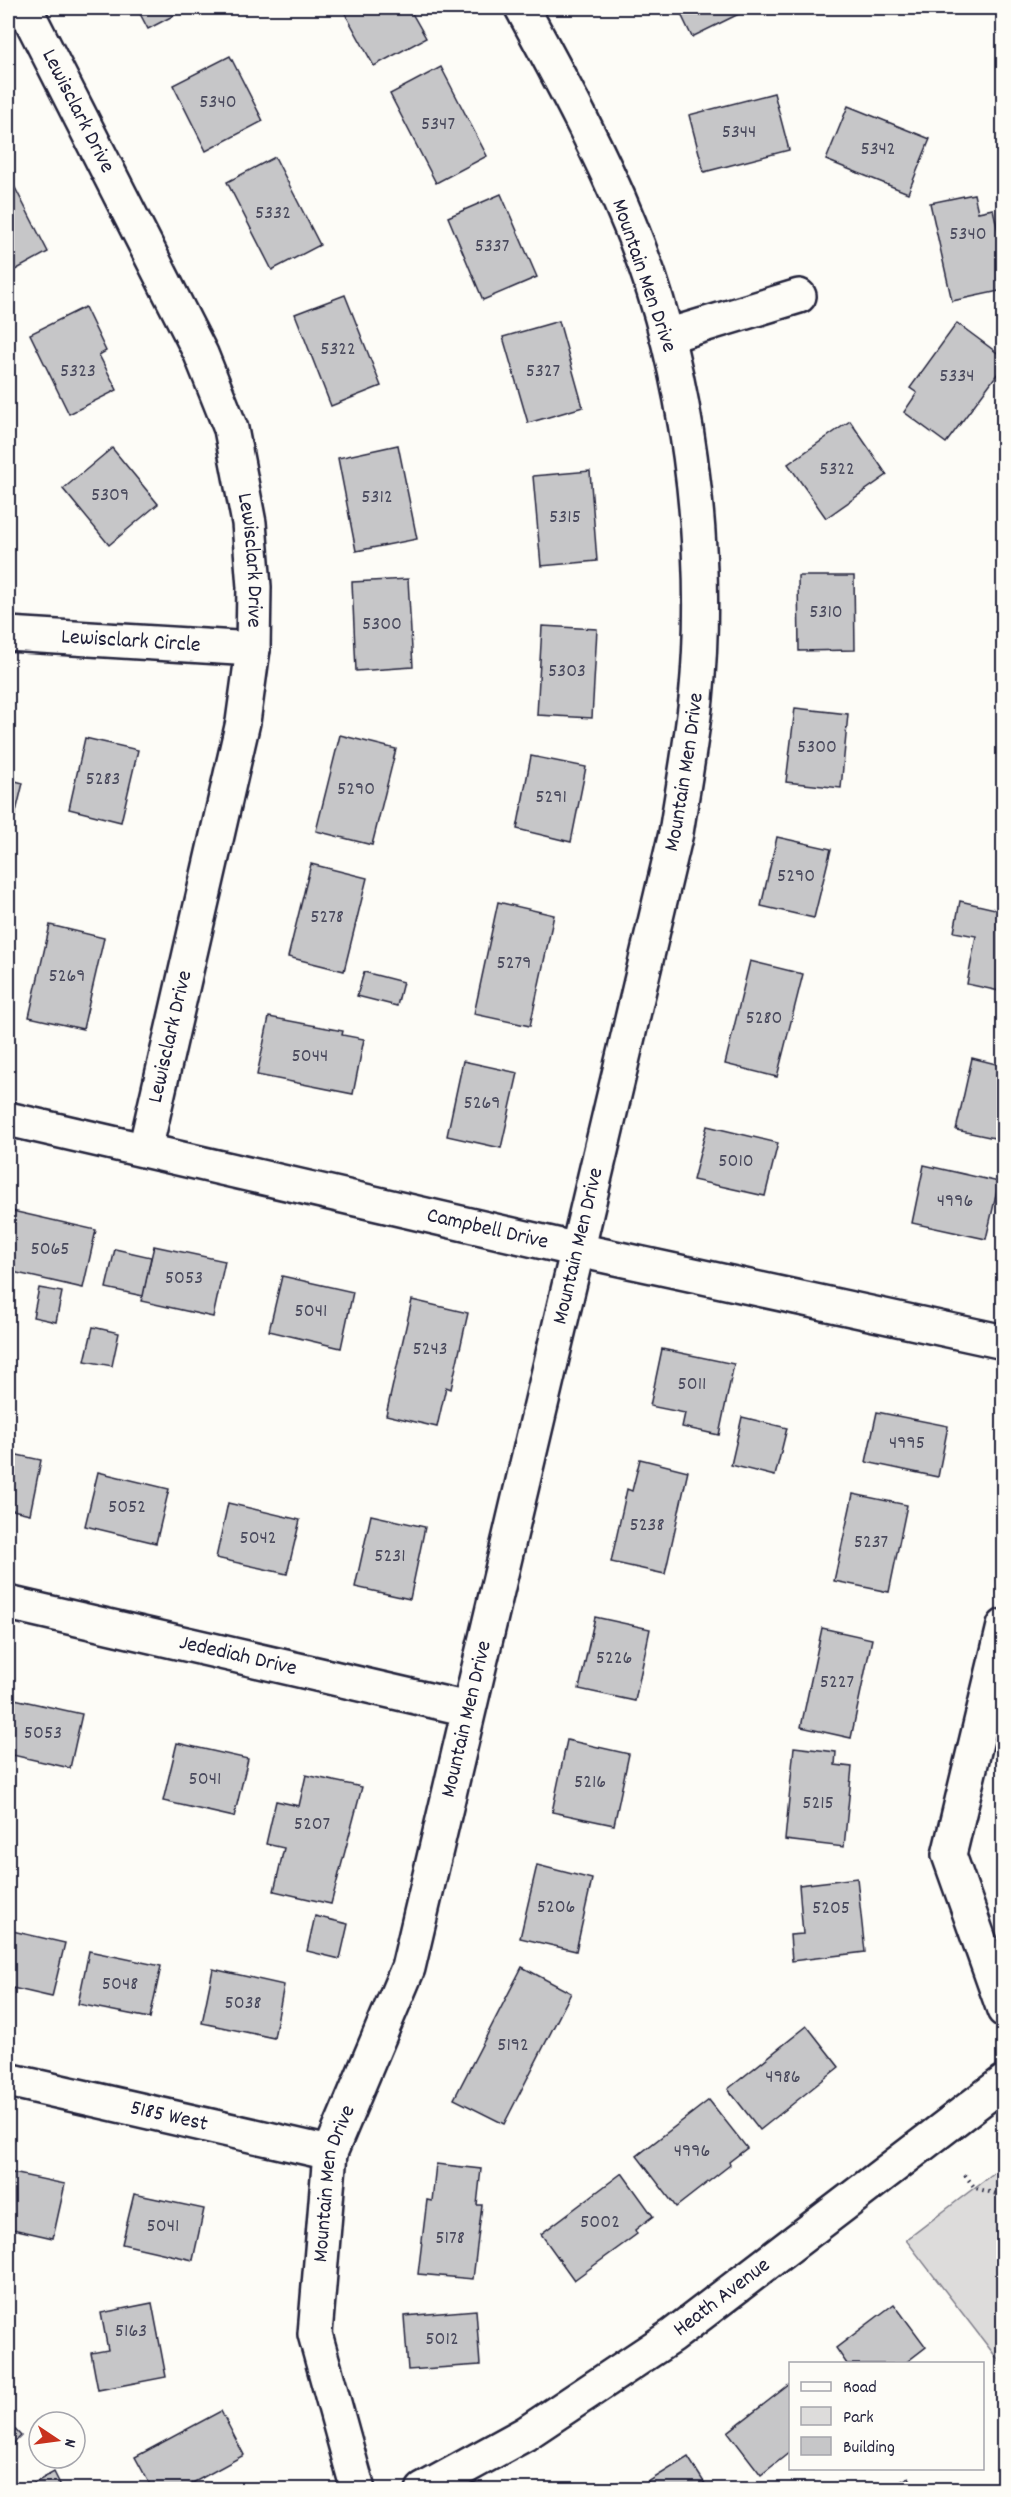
<svg xmlns="http://www.w3.org/2000/svg" width="1011" height="2497" font-family="Dekko,sans-serif">
  <style>
    .green { fill: #dddcdb; stroke: #807f8b; stroke-width: 1.5 }
    .building { fill: #c6c6c8; stroke: #22223b; stroke-width: 1.5 }
    .lines { fill: none; stroke-linecap: round; stroke-linejoin: round }
    .minor-casing { stroke: #22223b; stroke-width: 38 }
    .path { stroke: #22223b; stroke-width: 4; stroke-dasharray: 1.5 4.5; stroke-linecap: butt }
    .minor { stroke: #fdfcf7; stroke-width: 33 }
    .labels { text-anchor: middle; dominant-baseline: central; stroke-width: 5; stroke-linejoin: round; paint-order: stroke }
    .number-label { font-size: 20px; fill: #4b4b5e }
    .street-label { font-size: 22px; fill: #22223b; stroke: #fdfcf7 }
  </style>
  <rect width="100%" height="100%" fill="#fdfcf7"/>
  <filter id="ink" filterUnits="userSpaceOnUse"><feTurbulence type="fractalNoise" baseFrequency=".0167" numOctaves="2"/><feDisplacementMap in="SourceGraphic" scale="12" xChannelSelector="R" yChannelSelector="G"/><feConvolveMatrix kernelMatrix="1 2 1 2 8 2 1 2 1" color-interpolation-filters="sRGB"/></filter>
  <g filter="url(#ink)">
    <!-- green -->
    <polygon class="green" points="1003,2166 1003,2366 906,2240"/>
    <!-- building -->
    <g class="building">
      <polygon points="137,8 188,8 148,29"/>
      <polygon points="342,8 409,8 426,38 374,66"/>
      <polygon points="678,8 751,8 692,37"/>
      <polygon points="230,56 263,121 206,151 173,85"/>
      <polygon points="441,67 487,156 436,183 390,94"/>
      <polygon points="774,93 789,150 704,172 689,115"/>
      <polygon points="848,106 930,139 908,193 826,160"/>
      <polygon points="275,157 320,245 272,270 227,182"/>
      <polygon points="8,174 48,252 8,274"/>
      <polygon points="501,194 537,277 483,300 448,217"/>
      <polygon points="974,194 978,212 993,209 1004,257 1004,290 952,301 930,203"/>
      <polygon points="345,295 381,386 331,406 295,314"/>
      <polygon points="85,307 106,351 99,355 117,390 69,414 30,334"/>
      <polygon points="559,321 583,407 528,423 503,337"/>
      <polygon points="957,323 1004,358 1004,365 946,443 904,412 917,393 910,388"/>
      <polygon points="850,421 887,475 826,518 788,464"/>
      <polygon points="398,445 417,539 356,551 338,458"/>
      <polygon points="112,448 158,504 109,545 63,489"/>
      <polygon points="590,471 597,561 541,566 533,476"/>
      <polygon points="798,576 854,576 855,650 799,651"/>
      <polygon points="408,579 413,667 356,671 352,582"/>
      <polygon points="542,626 597,629 592,718 537,715"/>
      <polygon points="795,708 848,714 841,788 786,782"/>
      <polygon points="340,735 396,749 372,845 316,831"/>
      <polygon points="85,738 138,750 121,822 69,809"/>
      <polygon points="531,756 586,767 571,842 517,829"/>
      <polygon points="8,779 23,783 10,837 8,837"/>
      <polygon points="777,837 831,849 814,918 761,906"/>
      <polygon points="311,864 367,878 344,971 288,957"/>
      <polygon points="960,901 1004,911 1004,992 967,984 976,936 954,932"/>
      <polygon points="498,902 554,915 530,1026 474,1014"/>
      <polygon points="50,925 104,938 83,1029 29,1017"/>
      <polygon points="750,961 803,974 777,1077 725,1064"/>
      <polygon points="364,972 403,982 397,1006 357,996"/>
      <polygon points="269,1017 343,1031 342,1035 364,1039 353,1094 257,1075"/>
      <polygon points="972,1058 1004,1066 1004,1140 956,1130"/>
      <polygon points="463,1061 518,1073 501,1148 447,1136"/>
      <polygon points="707,1126 778,1143 765,1196 693,1180"/>
      <polygon points="924,1165 999,1182 986,1239 912,1223"/>
      <polygon points="8,1210 96,1230 83,1288 8,1271"/>
      <polygon points="154,1246 225,1261 213,1317 141,1301"/>
      <polygon points="115,1249 151,1257 143,1296 106,1288"/>
      <polygon points="282,1276 353,1292 341,1348 269,1331"/>
      <polygon points="39,1288 62,1292 56,1322 33,1317"/>
      <polygon points="412,1300 468,1313 451,1389 446,1387 437,1427 386,1415"/>
      <polygon points="93,1327 119,1333 112,1366 85,1361"/>
      <polygon points="662,1349 734,1364 719,1435 682,1427 685,1413 650,1406"/>
      <polygon points="877,1412 948,1426 938,1477 866,1462"/>
      <polygon points="742,1417 787,1428 775,1476 731,1465"/>
      <polygon points="8,1453 41,1460 30,1514 8,1509"/>
      <polygon points="640,1459 688,1471 665,1574 611,1562 627,1489 632,1491"/>
      <polygon points="98,1472 169,1489 156,1543 85,1526"/>
      <polygon points="853,1494 907,1505 889,1592 834,1581"/>
      <polygon points="228,1503 300,1520 287,1574 216,1558"/>
      <polygon points="371,1515 425,1527 410,1599 355,1587"/>
      <polygon points="595,1617 650,1629 635,1701 579,1689"/>
      <polygon points="822,1628 872,1639 851,1738 801,1727"/>
      <polygon points="10,1698 82,1714 70,1768 8,1754"/>
      <polygon points="567,1740 629,1754 614,1825 552,1812"/>
      <polygon points="177,1743 248,1759 234,1817 163,1801"/>
      <polygon points="794,1747 836,1752 835,1765 852,1767 844,1847 785,1840"/>
      <polygon points="306,1775 362,1787 331,1904 274,1891 284,1848 266,1844 276,1801 299,1806"/>
      <polygon points="537,1865 592,1879 576,1951 520,1938"/>
      <polygon points="857,1878 865,1952 792,1961 790,1935 803,1934 799,1885"/>
      <polygon points="315,1916 348,1924 340,1959 307,1951"/>
      <polygon points="8,1930 65,1943 52,1997 8,1987"/>
      <polygon points="89,1951 161,1966 150,2018 78,2004"/>
      <polygon points="522,1967 571,1993 504,2124 454,2099"/>
      <polygon points="213,1969 284,1985 274,2038 202,2023"/>
      <polygon points="807,2026 839,2067 760,2130 728,2089"/>
      <polygon points="709,2100 747,2148 729,2162 730,2165 676,2207 637,2156"/>
      <polygon points="436,2164 481,2169 477,2205 482,2205 473,2279 418,2274 427,2200 432,2201"/>
      <polygon points="8,2172 65,2184 53,2238 8,2228"/>
      <polygon points="622,2173 653,2216 635,2230 637,2234 574,2280 541,2234"/>
      <polygon points="134,2194 204,2209 193,2260 122,2244"/>
      <polygon points="152,2303 166,2377 98,2390 91,2353 108,2350 101,2313"/>
      <polygon points="894,2304 926,2347 904,2364 847,2364 836,2348"/>
      <polygon points="476,2310 480,2365 408,2370 404,2316"/>
      <polygon points="790,2384 790,2452 761,2475 728,2432"/>
      <polygon points="221,2411 244,2455 180,2490 153,2490 135,2457"/>
      <polygon points="8,2422 21,2436 8,2449"/>
      <polygon points="688,2457 709,2490 635,2490"/>
      <polygon points="54,2472 63,2490 22,2490"/>
      <polygon points="909,2477 915,2490 886,2490"/>
    </g>
    <g class="lines">
      <!-- minor casing -->
      <g class="minor-casing">
        <g id="minor">
          <path id="s1" d="M25 8 201 354 231 429 249 523 254 587 253 649 243 722 145 1150"/>
          <polyline points="667,336 799,296"/>
          <path id="s2" d="M8 634 253 649"/>
          <path id="s3" d="M8 1119 578 1250 1004 1342"/>
          <path id="s4" d="M8 1603 468 1709"/>
          <polyline points="1004,1626 949,1855 1004,2010"/>
          <path id="s5" d="M8 2080 330 2153"/>
          <path id="s6" d="M358 2490 315 2334 330 2153 408 1968 676 833C683 788 691 744 696 699 711 547 688 364 629 223 599 149 560 78 522 8"/>
          <path id="s7" d="M423 2490 525 2434 672 2336 1004 2082"/>
        </g>
      </g>
      <!-- path -->
      <polyline class="path" points="965,2175 975,2188 1004,2196"/>
      <!-- minor -->
      <use href="#minor" class="minor"/>
    </g>
  </g>
  <g class="labels">
    <!-- number labels -->
    <g class="number-label">
      <text x="218" y="103">5340</text>
      <text x="438" y="125">5347</text>
      <text x="739" y="133">5344</text>
      <text x="878" y="150">5342</text>
      <text x="273" y="214">5332</text>
      <text x="968" y="235">5340</text>
      <text x="492" y="247">5337</text>
      <text x="338" y="350">5322</text>
      <text x="78" y="372">5323</text>
      <text x="543" y="372">5327</text>
      <text x="957" y="377">5334</text>
      <text x="837" y="470">5322</text>
      <text x="110" y="496">5309</text>
      <text x="377" y="498">5312</text>
      <text x="565" y="518">5315</text>
      <text x="826" y="613">5310</text>
      <text x="382" y="625">5300</text>
      <text x="567" y="672">5303</text>
      <text x="817" y="748">5300</text>
      <text x="103" y="780">5283</text>
      <text x="356" y="790">5290</text>
      <text x="551" y="798">5291</text>
      <text x="796" y="877">5290</text>
      <text x="327" y="918">5278</text>
      <text x="514" y="964">5279</text>
      <text x="67" y="977">5269</text>
      <text x="764" y="1019">5280</text>
      <text x="310" y="1057">5044</text>
      <text x="482" y="1104">5269</text>
      <text x="736" y="1162">5010</text>
      <text x="955" y="1202">4996</text>
      <text x="50" y="1250">5065</text>
      <text x="184" y="1279">5053</text>
      <text x="311" y="1312">5041</text>
      <text x="430" y="1350">5243</text>
      <text x="692" y="1385">5011</text>
      <text x="907" y="1444">4995</text>
      <text x="127" y="1508">5052</text>
      <text x="647" y="1526">5238</text>
      <text x="258" y="1539">5042</text>
      <text x="871" y="1543">5237</text>
      <text x="390" y="1557">5231</text>
      <text x="614" y="1659">5226</text>
      <text x="837" y="1683">5227</text>
      <text x="43" y="1734">5053</text>
      <text x="205" y="1780">5041</text>
      <text x="590" y="1783">5216</text>
      <text x="818" y="1804">5215</text>
      <text x="312" y="1825">5207</text>
      <text x="556" y="1908">5206</text>
      <text x="831" y="1909">5205</text>
      <text x="120" y="1985">5048</text>
      <text x="243" y="2004">5038</text>
      <text x="513" y="2046">5192</text>
      <text x="783" y="2078">4986</text>
      <text x="692" y="2152">4996</text>
      <text x="600" y="2223">5002</text>
      <text x="163" y="2227">5041</text>
      <text x="450" y="2239">5178</text>
      <text x="131" y="2332">5163</text>
      <text x="442" y="2340">5012</text>
    </g>
    <!-- street labels -->
    <g class="street-label">
      <text stroke="none"><textPath href="#s1" startOffset="116">Lewisclark Drive</textPath></text>
      <text transform="translate(643 276) rotate(71)">Mountain Men Drive</text>
      <text stroke="none"><textPath href="#s1" startOffset="602">Lewisclark Drive</textPath></text>
      <text stroke="none"><textPath href="#s2" startOffset="123">Lewisclark Circle</textPath></text>
      <text stroke="none"><textPath href="#s6" startOffset="1772">Mountain Men Drive</textPath></text>
      <text transform="translate(171 1037) rotate(-77)">Lewisclark Drive</text>
      <text stroke="none"><textPath href="#s3" startOffset="492">Campbell Drive</textPath></text>
      <text stroke="none"><textPath href="#s6" startOffset="1286">Mountain Men Drive</textPath></text>
      <text stroke="none"><textPath href="#s4" startOffset="236">Jedediah Drive</textPath></text>
      <text stroke="none"><textPath href="#s6" startOffset="800">Mountain Men Drive</textPath></text>
      <text stroke="none"><textPath href="#s5" startOffset="165">5185 West</textPath></text>
      <text stroke="none"><textPath href="#s6" startOffset="314">Mountain Men Drive</textPath></text>
      <text stroke="none"><textPath href="#s7" startOffset="356">Heath Avenue</textPath></text>
    </g>
  </g>
  <!-- margin -->
  <rect width="1011" height="2497" fill="none" stroke="#fdfcf7" stroke-width="30"/>
  <rect x="15" y="15" width="981" height="2467" fill="none" stroke="#22223b" stroke-width="2" filter="url(#ink)"/>
  <!-- legend -->
  <rect x="789" y="2362" width="195" height="108" fill="#fdfcf7" stroke="#a5a5ac" stroke-width="1.5"/>
  <rect x="801" y="2382" width="30" height="9" fill="#fdfcf7" stroke="#a5a5ac" stroke-width="1.5"/>
  <text x="843" y="2392" font-size="18" fill="#22223b">Road</text>
  <rect x="801" y="2407" width="30" height="18" fill="#dddcdb" stroke="#a5a5ac" stroke-width="1.5"/>
  <text x="843" y="2422" font-size="18" fill="#22223b">Park</text>
  <rect x="801" y="2437" width="30" height="18" fill="#c6c6c8" stroke="#a5a5ac" stroke-width="1.5"/>
  <text x="843" y="2452" font-size="18" fill="#22223b">Building</text>
  <!-- north arrow -->
  <g transform="translate(57 2440) rotate(103)"><circle r="28" fill="#fdfcf7" stroke="#a5a5ac" stroke-width="1.5"/>
  <path d="M0-4.5L10 22L0 15L-10 22Z" fill="#c8321e"/>
  <text y="-9" font-size="16" font-weight="bold" text-anchor="middle" fill="#22223b">N</text>
  </g>
</svg>
